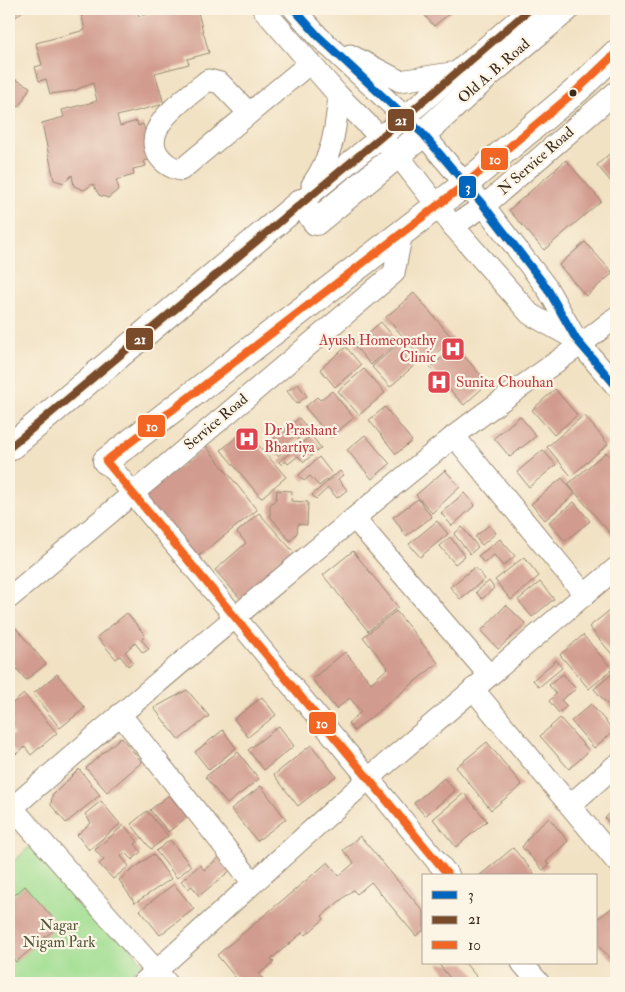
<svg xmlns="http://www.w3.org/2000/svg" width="625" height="992" font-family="'IM FELL Double Pica',serif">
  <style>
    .green { fill: #a0de92; stroke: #6e8458 }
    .building { fill: #d19c8f }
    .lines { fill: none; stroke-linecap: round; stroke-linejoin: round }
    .minor-casing { stroke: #968671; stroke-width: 23 }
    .major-casing { stroke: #968671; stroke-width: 28 }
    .minor { stroke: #fff; stroke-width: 21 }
    .major { stroke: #fff; stroke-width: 26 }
    .bus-1-casing { stroke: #fcf5e5; stroke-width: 11 }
    .bus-2-casing { stroke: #fcf5e5; stroke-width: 11 }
    .bus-3-casing { stroke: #fcf5e5; stroke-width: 11 }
    .bus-1 { stroke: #0065bd; stroke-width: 8 }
    .bus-2 { stroke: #7a4b2a; stroke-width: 8 }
    .bus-3 { stroke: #f26522; stroke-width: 8 }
    .bus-dot { fill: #3b2a1e; stroke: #fcf5e5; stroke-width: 2 }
    .labels { text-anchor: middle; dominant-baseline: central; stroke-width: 4.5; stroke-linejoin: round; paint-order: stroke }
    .street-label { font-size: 15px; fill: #3b2a1e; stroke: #fcf5e5 }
    .health-label { font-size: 15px; fill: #be3a42; stroke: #fcf5e5; text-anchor: start }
    .park-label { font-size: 15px; fill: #54573b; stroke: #fcf5e5 }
    .line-badge { stroke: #fcf5e5; stroke-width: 2 }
    .badge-label { font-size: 14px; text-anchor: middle; font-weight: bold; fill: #fff }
  </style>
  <rect width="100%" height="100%" fill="#fcf5e5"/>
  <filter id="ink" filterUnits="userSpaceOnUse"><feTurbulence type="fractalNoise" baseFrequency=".02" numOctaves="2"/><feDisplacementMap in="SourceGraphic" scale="10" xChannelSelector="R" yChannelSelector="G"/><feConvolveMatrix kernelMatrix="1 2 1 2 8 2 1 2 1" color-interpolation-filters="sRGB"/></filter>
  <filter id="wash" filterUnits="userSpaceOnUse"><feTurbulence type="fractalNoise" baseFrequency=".0096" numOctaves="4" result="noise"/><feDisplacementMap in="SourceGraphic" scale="20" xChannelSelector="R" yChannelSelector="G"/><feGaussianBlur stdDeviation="1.12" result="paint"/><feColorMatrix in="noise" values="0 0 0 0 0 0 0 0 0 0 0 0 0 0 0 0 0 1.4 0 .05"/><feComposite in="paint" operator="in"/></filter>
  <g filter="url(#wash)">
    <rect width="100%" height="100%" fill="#f2e2c4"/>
    <!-- green -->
    <polygon class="green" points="45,832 142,963 122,983 9,983 9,866"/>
    <g id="blocks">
      <!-- building -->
      <g class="building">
        <polygon points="9,9 25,9 9,23"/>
        <polygon points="80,9 137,9 139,16 167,9 197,9 209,53 187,59 189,64 155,73 164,104 117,116 120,126 137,121 138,126 143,124 153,159 144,161 146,166 133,169 134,175 116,180 119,189 108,198 99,195 93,184 84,190 74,186 72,175 64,183 54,180 42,123 64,117 62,110 97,101 93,83 73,91 50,94 46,79 39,81 35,67 42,65 36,43 85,30"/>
        <polygon points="419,9 455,9 434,26"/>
        <polygon points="9,76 30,87 19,107 9,102"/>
        <polygon points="616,148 616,188 597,165"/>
        <polygon points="566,160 601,201 544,250 509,210"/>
        <polygon points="585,242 613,273 586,296 559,265"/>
        <polygon points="414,293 453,339 425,362 386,317"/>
        <polygon points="381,322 398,342 371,365 354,345"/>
        <polygon points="399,343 417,363 390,387 372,367"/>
        <polygon points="455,346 488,383 464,405 430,368"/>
        <polygon points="346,347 361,365 335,387 320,369"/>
        <polygon points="364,369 385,393 359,415 338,391"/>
        <polygon points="298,384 307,396 297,404 287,391"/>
        <polygon points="555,389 577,415 554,435 532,410"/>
        <polygon points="332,391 354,418 330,437 305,407 317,397 320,400"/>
        <polygon points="385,407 412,441 396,454 369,420"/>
        <polygon points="584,415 608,444 571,476 547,447"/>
        <polygon points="520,416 536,436 510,457 494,438"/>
        <polygon points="299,418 309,430 278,456 268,443"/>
        <polygon points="245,430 286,477 261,498 221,450"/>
        <polygon points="311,435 321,448 304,462 298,456 288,464 286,461 282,465 279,462"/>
        <polygon points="365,435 390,464 372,479 347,450"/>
        <polygon points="206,446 257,510 191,562 140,498"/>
        <polygon points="543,450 556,465 529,487 517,472"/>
        <polygon points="606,452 616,464 615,539 568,484"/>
        <polygon points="319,457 333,475 319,486 310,476 304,481 299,475"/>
        <polygon points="445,470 460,487 432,513 416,495"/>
        <polygon points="340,471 343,475 338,479 347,490 337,498 328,488 316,499 312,495"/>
        <polygon points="562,478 575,494 545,520 531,504"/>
        <polygon points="277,490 292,491 291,501 308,502 307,525 298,524 297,533 290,541 270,516 270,505 276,499"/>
        <polygon points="464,493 475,505 452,526 441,513"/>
        <polygon points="418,499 432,517 406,536 393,517"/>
        <polygon points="574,502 590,521 565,541 549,522"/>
        <polygon points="259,513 299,558 246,605 215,570 246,543 237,532"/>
        <polygon points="437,521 448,534 420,557 409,544"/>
        <polygon points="489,525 496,533 482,545 475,537"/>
        <polygon points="462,527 478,547 470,554 454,534"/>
        <polygon points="450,537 465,556 455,564 440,546"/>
        <polygon points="500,539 515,556 503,566 494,555 484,563 478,556"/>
        <polygon points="353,551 398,607 368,631 323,575"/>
        <polygon points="524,557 539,576 511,600 495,580"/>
        <polygon points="475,567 485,579 460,599 450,587"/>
        <polygon points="489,581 494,588 482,599 476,592"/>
        <polygon points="540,582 554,599 532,617 518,600"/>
        <polygon points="506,605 526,624 498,649 481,631"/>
        <polygon points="610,610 616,617 616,659 589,627"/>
        <polygon points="396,611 438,663 354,731 348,723 361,712 350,698 336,709 312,679 345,652 371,683 388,668 363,637"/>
        <polygon points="127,613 145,635 141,639 149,649 143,653 135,643 125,652 133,662 128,666 120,656 116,659 97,637"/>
        <polygon points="15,627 46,664 26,680 9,659 9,633"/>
        <polygon points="583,635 612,669 589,689 560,655"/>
        <polygon points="556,660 562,668 539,687 533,680"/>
        <polygon points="614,672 616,675 616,714 594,689"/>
        <polygon points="57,674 85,708 60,728 33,694"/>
        <polygon points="563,674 576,689 561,700 567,706 559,713 549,701 556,694 549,685"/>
        <polygon points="187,690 209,716 179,740 154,708"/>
        <polygon points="24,694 57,733 31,755 25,747 16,754 9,745 9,738 14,734 9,728 9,718 13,714 9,706"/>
        <polygon points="262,697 276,715 248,737 234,719"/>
        <polygon points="591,704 614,731 594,748 571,721"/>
        <polygon points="560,718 589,751 569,769 540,736"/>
        <polygon points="279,726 294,746 264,770 248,750"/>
        <polygon points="223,730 236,748 209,770 195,752"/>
        <polygon points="121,737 142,762 107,792 86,768"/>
        <polygon points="487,742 522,785 491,810 456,767"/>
        <polygon points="311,745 336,776 298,806 274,775"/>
        <polygon points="238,752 259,779 227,804 205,777"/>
        <polygon points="79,769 100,795 66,823 51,805 52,796"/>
        <polygon points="444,778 455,791 425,816 414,803"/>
        <polygon points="261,786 286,819 257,841 231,809"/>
        <polygon points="464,793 487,821 456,847 433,819"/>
        <polygon points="169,795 187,817 168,832 150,810"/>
        <polygon points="101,801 120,824 89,850 77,835 91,823 85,814"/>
        <polygon points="616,808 616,830 605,818"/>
        <polygon points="147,811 168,836 151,849 131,824"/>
        <polygon points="549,818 568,841 546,862 549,865 543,870 522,847 533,832"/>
        <polygon points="124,825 138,842 135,844 141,852 132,860 125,853 121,856 129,866 113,879 99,864 104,860 95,850"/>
        <polygon points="360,836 424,912 424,930 416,936 371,882 357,894 353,890 322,916 324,919 306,935 303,932 271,959 274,962 259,974 266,983 240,983 217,955 328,862 339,876 354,863 343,850"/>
        <polygon points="170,840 191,866 177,878 156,851"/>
        <polygon points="513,848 534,873 531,876 479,876"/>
        <polygon points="153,854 171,879 135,903 119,880"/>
        <polygon points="221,856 232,869 199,896 192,886 188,889 181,881 200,865 204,870"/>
        <polygon points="174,884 194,909 160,935 140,910"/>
        <polygon points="25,886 59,925 16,962 9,954 9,900"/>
        <polygon points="613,907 616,907 616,963 596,944 596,920"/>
        <polygon points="438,963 465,963 482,983 454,983"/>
      </g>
    </g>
  </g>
  <g filter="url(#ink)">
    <use href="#blocks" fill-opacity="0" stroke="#968671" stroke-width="1"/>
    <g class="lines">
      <!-- minor casing -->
      <g class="minor-casing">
        <g id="minor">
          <polyline points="263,9 339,96 397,154 453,226 530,314 575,339"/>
          <polyline points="294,9 318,36 423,134 484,206 547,288 576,339 616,386"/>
          <polyline points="350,55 400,81 458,72"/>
          <path d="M249 113 220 83 208 80C189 96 142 125 157 153 163 163 171 168 181 170L310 63"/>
          <path d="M312 185C333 154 335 133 339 96"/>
          <polyline points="301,202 405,117 530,9"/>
          <polyline points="453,226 484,206 616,92"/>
          <polyline points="454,436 585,595"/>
          <polyline points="106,461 449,876"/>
          <polyline points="355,519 489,675"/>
          <polyline points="9,598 394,273 402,233"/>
          <polyline points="473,689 616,861"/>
          <polyline points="120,714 253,883"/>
          <polyline points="9,804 167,983"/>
          <polyline points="570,805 616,765"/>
          <path d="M12 808C157 682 304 558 452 438 505 395 564 360 616 317"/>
          <polyline points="522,963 539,983"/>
          <polyline points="143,983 368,779 616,568"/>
        </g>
      </g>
      <!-- major casing -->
      <g class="major-casing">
        <g id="major">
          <polyline points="9,448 301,202 316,222 423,134 492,71 566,9"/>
          <polyline points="106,461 464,185 577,90 616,53"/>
        </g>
      </g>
      <!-- minor -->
      <use href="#minor" class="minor"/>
      <!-- major -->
      <use href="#major" class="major"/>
      <!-- bus-1 casing -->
      <g class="bus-1-casing">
        <polyline id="bus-1" points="294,9 318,36 423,134 484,206 547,288 576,339 616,386"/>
      </g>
      <!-- bus-2 casing -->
      <g class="bus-2-casing">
        <polyline id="bus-2" points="9,448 405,117 530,9"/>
      </g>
      <!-- bus-3 casing -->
      <g class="bus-3-casing">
        <polyline id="bus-3" points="449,876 106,461 464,185 577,90 616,53"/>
      </g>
      <!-- bus-1 -->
      <use href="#bus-1" class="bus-1"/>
      <!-- bus-2 -->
      <use href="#bus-2" class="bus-2"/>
      <!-- bus-3 -->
      <use href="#bus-3" class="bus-3"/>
    </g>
  </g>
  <!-- icons -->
  <defs>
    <g id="hospital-square" transform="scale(1.25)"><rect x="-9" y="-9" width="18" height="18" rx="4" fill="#e0444e" stroke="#fcf5e5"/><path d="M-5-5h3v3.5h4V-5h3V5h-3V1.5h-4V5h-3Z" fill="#fff"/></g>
  </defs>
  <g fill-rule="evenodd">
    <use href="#hospital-square" x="453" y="349"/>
    <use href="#hospital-square" x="439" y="382"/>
    <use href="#hospital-square" x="247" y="439"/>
  </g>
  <!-- markers -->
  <circle class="bus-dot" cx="573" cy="93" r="4.5"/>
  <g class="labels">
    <!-- street labels -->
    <g class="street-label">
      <text transform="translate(494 71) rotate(-41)">Old A. B. Road</text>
      <text transform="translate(536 161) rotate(-41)">N Service Road</text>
      <text transform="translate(216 422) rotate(-40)">Service Road</text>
    </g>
    <!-- health labels -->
    <g class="health-label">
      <text x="436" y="340" text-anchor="end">Ayush Homeopathy<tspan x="436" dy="17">Clinic</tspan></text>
      <text x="456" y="382">Sunita Chouhan</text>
      <text x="264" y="430">Dr Prashant<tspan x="264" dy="17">Bhartiya</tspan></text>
    </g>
    <!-- park labels -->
    <g class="park-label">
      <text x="59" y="925">Nagar<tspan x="59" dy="17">Nigam Park</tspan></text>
    </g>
  </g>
  <g class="line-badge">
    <rect x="387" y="108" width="28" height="24" rx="5" fill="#7a4b2a"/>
    <rect x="480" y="147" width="29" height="24" rx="5" fill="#f26522"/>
    <rect x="458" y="175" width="19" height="24" rx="5" fill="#0065bd"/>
    <rect x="125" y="327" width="29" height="24" rx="5" fill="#7a4b2a"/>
    <rect x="137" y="414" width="29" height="24" rx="5" fill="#f26522"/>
    <rect x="308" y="711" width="29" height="24" rx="5" fill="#f26522"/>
  </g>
  <g class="badge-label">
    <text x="401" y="125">21</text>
    <text x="495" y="164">10</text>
    <text x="468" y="192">3</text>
    <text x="140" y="344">21</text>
    <text x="152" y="431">10</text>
    <text x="322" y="728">10</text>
  </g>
  <!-- margin -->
  <rect width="625" height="992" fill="none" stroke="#fcf5e5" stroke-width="30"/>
  <!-- legend -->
  <rect x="422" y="874" width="175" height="90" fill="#fcf5e5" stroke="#afa495"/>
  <rect x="432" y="891" width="25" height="8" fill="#0065bd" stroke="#afa495"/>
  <text x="468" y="900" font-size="15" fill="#3b2a1e">3</text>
  <rect x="432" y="916" width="25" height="8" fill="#7a4b2a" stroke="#afa495"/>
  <text x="468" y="924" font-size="15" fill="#3b2a1e">21</text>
  <rect x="432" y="941" width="25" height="8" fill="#f26522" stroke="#afa495"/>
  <text x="468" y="950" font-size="15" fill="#3b2a1e">10</text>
</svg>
